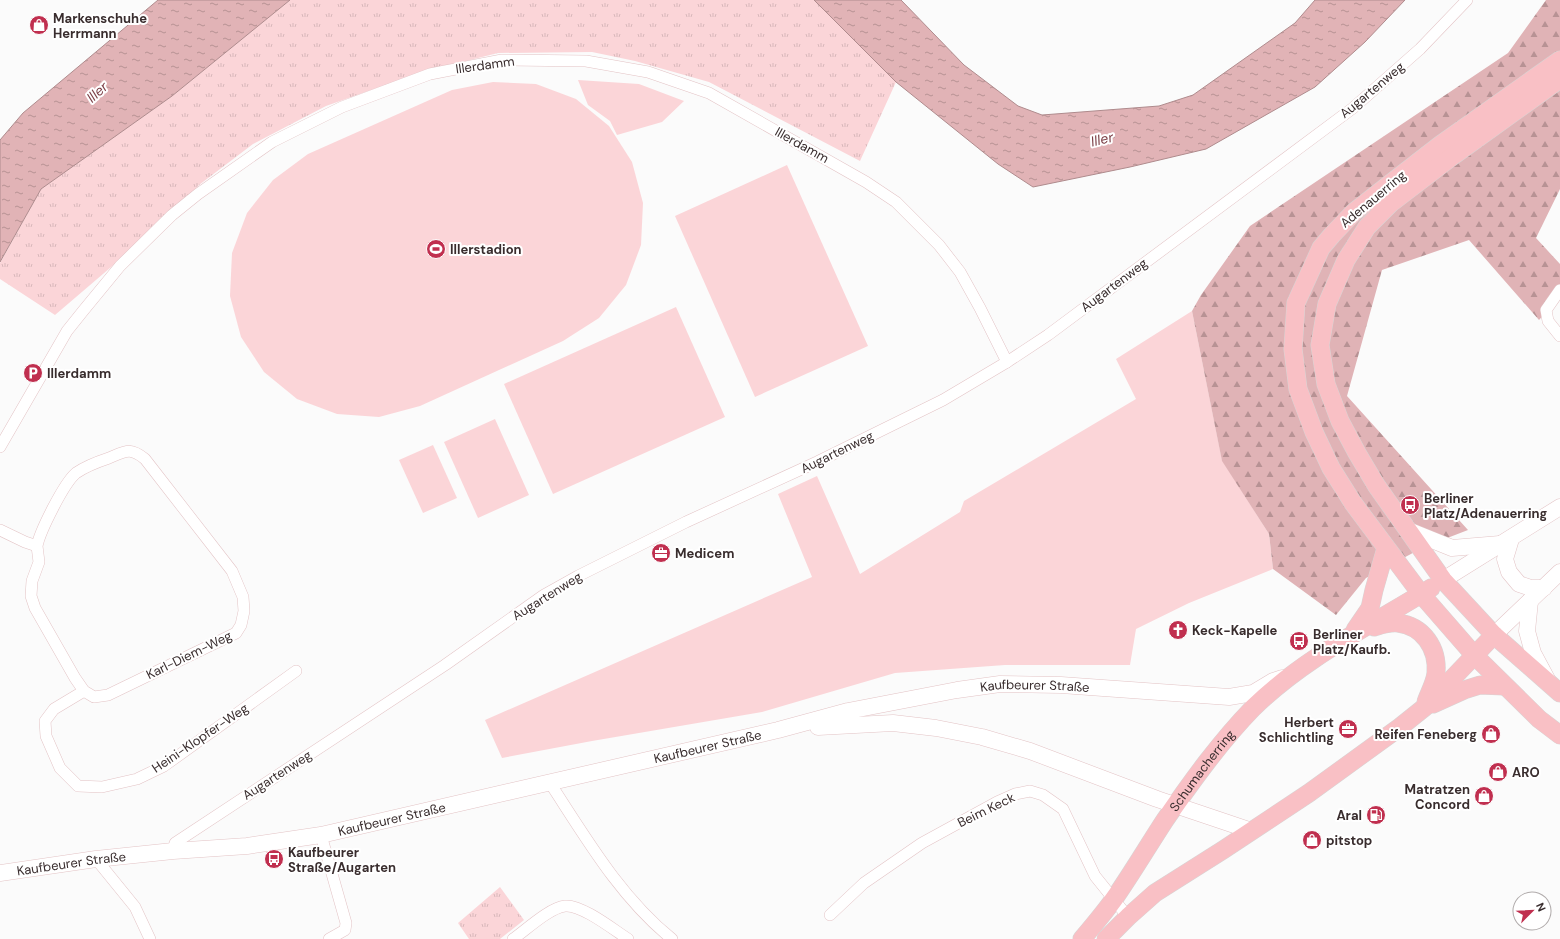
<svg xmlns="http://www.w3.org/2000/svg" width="1560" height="939" font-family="'DM Sans',sans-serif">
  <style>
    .grass { fill: #fbd5d8 }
    .forest { fill: url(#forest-firs) }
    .park { fill: url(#park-tufts) }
    .water { fill: url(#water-ripples); stroke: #af8b8d }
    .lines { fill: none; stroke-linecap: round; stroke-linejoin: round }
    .street-casing { stroke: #e3c3c5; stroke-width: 12 }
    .secondary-casing { stroke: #e3c3c5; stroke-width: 17 }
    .primary-casing { stroke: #d7d5d5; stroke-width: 19 }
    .street { stroke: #fff; stroke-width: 11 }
    .secondary { stroke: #fff; stroke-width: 16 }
    .primary { stroke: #f9c0c5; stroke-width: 18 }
    .labels { text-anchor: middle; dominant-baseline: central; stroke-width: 4; stroke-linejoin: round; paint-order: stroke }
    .poi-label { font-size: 13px; font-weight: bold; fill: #392d2e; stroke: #fff; text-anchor: start }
    .street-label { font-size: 13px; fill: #392d2e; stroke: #fff }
    .water-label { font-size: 14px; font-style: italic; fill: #7b3f46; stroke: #fff }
  </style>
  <defs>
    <pattern id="forest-firs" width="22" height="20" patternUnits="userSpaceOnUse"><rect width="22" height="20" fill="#e0b3b6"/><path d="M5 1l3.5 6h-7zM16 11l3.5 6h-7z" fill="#b79294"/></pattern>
    <pattern id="park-tufts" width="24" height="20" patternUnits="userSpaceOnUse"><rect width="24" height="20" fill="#fbd5d8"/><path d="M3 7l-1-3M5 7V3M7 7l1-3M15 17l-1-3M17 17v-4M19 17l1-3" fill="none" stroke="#d8b7ba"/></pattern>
    <pattern id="water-ripples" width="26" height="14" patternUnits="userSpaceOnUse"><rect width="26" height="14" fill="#e1b3b6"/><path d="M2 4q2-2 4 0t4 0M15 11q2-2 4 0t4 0" fill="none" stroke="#b79294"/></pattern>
  </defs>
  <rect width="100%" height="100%" fill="#fbfbfb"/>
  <!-- grass -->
  <g class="grass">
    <polygon points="578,80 639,84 684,101 662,122 617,135 610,121 588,105"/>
    <polygon points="493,82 536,84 576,99 609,126 632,162 643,203 641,245 626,285 599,318 563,341 420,406 379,417 337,414 297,399 264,372 241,337 230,296 232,253 247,213 273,180 308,154 452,90"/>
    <polygon points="787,165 868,346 755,397 675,216"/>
    <polygon points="676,307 725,417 553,494 504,384"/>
    <polygon points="1192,311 1222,460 1269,534 1273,569 1189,603 1136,629 1130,665 1005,665 895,673 762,712 592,741 502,758 485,720 812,577 778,494 817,476 860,574 960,512 964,501 1136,399 1116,359"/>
    <polygon points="495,419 529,495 478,518 444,442"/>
    <polygon points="433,445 457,498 423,513 399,460"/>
  </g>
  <!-- forest -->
  <polygon class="forest" points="1546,0 1560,0 1560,189 1536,238 1560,264 1560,297 1539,320 1469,240 1382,270 1347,396 1468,530 1424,547 1366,578 1336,615 1273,569 1269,534 1222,461 1192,311 1201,295 1250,226 1508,53"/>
  <!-- park -->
  <g class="park">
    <polygon points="290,0 814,0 896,82 860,161 709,82 635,61 592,52 498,53 422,72 326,106 253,144 199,185 172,215 55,315 0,279 0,263 41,189 172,96"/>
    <polygon points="500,887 524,920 500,939 469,939 458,923"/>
  </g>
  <!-- water -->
  <g class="water">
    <polygon points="158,0 290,0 172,96 41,189 0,262 0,140 23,113"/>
    <polygon points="814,0 901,0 964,65 1018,106 1042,115 1159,106 1193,95 1295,23 1315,0 1405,0 1365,42 1315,87 1206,149 1130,167 1033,187 998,164 896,82"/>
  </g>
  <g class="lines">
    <!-- street casing -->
    <g class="street-casing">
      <g id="street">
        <polyline points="1560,290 1546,310 1548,321 1560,336"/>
        <polyline points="0,447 67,331 83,311 120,266 172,215 198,194 272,142 342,107 430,74 502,60 586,61 648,72 709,93 866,182 896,202 939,245 960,272 980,308 1007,362"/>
        <path d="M0 530 25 542 37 546C40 531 64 483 76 473 86 466 97 462 109 458 126 451 130 447 145 459L232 571 243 597 244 611 241 625 236 633 108 695 94 697 84 691 75 678 35 608 31 596 32 581 39 562 37 546"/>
        <polyline points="84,691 54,709 45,721 46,736 60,768 78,786 102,787 137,779 164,766 296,671"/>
        <path d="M550 783C586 838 620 897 672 939"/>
        <polyline points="321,835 346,923 345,930 329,939"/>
        <polyline points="173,851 175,843 445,665 544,595 578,576 686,522 817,462 943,400 1007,362 1048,335 1353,108 1420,49 1467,0"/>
        <polyline points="96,859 135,907 150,939"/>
        <polyline points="830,915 864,883 922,843 997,802 1015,794 1030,791 1043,795 1063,809 1095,876 1128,917"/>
        <path d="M513 939C526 930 549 908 565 906 581 904 614 930 628 939"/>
      </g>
    </g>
    <!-- secondary casing -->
    <g class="secondary-casing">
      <g id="secondary">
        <polyline points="1410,531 1452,548 1500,544"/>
        <polyline points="1511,539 1505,559 1509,572 1519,584 1531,588 1544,588"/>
        <polyline points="1443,580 1560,507"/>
        <polyline points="1530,601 1527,631 1533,653 1548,681"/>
        <polyline points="1494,635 1560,572"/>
        <polyline points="818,727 893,723 936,728 982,737 1030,751 1157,799 1252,831"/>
        <path id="s1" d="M0 873 96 859 173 851 247 846 321 835 778 730 848 711 957 690 1000 684 1061 685 1229 697 1253 693 1273 681 1282 678"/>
      </g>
    </g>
    <!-- primary casing -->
    <g class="primary-casing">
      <g id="primary">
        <polyline points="1560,60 1440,145 1382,190 1354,212 1332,235 1321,248 1296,303 1293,349 1298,389 1314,432 1331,468 1353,503 1421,594 1475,656 1539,719 1560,735"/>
        <polyline points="1560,79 1450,158 1391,203 1367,227 1346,260 1327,304 1320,345 1326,384 1340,421 1357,453 1376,485 1443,580 1494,635 1560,693"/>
        <path d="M1374 627C1381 625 1389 622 1398 623 1423 626 1438 648 1436 673 1435 683 1429 693 1426 702"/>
        <polyline points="1355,630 1370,608 1374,590 1386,548"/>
        <polyline points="1433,704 1464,690 1480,685 1504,686"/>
        <path id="s2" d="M1082 939C1093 926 1104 913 1114 899 1132 873 1148 846 1165 820 1192 781 1220 742 1253 708 1305 657 1370 626 1431 588"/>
        <polyline points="1106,939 1128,917 1155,893 1223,850 1309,793 1400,727 1425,707 1494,635"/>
      </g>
    </g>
    <!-- street -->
    <use href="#street" class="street"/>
    <!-- secondary -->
    <use href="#secondary" class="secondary"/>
    <!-- primary -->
    <use href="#primary" class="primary"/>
  </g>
  <!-- icons -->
  <defs>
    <g id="shop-disc" transform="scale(1)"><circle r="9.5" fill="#c02f4f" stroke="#fff"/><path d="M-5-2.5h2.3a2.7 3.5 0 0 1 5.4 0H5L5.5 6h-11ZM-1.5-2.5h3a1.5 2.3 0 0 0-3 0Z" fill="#fff"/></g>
    <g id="stadium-disc" transform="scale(1)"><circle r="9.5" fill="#c02f4f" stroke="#fff"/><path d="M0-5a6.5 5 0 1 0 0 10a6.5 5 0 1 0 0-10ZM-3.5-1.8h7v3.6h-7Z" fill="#fff"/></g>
    <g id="parking-disc" transform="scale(1)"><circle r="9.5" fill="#c02f4f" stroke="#fff"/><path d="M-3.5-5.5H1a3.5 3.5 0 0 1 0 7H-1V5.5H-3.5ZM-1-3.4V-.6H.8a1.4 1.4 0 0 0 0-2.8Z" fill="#fff"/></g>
    <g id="bus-disc" transform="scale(1)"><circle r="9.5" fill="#c02f4f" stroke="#fff"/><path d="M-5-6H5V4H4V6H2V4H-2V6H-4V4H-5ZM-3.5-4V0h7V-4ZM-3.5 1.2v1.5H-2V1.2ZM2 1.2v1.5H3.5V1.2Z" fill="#fff"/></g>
    <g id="office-disc" transform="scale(1)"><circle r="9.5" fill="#c02f4f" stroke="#fff"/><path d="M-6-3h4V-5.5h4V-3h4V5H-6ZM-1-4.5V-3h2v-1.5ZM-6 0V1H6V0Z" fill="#fff"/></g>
    <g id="church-disc" transform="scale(1)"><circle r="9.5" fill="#c02f4f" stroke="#fff"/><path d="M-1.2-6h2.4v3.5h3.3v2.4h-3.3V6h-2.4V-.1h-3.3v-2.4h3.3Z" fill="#fff"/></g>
    <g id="fuel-disc" transform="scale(1)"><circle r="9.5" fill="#c02f4f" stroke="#fff"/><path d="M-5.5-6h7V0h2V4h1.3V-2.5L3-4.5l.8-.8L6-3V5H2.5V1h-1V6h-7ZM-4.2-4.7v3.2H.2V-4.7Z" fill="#fff"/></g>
  </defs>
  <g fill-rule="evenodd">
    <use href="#shop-disc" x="39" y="25"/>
    <use href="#stadium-disc" x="436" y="249"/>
    <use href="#parking-disc" x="33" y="373"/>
    <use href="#bus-disc" x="1410" y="505"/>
    <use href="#office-disc" x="661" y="553"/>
    <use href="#church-disc" x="1178" y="630"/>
    <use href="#bus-disc" x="1299" y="641"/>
    <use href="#office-disc" x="1348" y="729"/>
    <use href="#shop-disc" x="1491" y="734"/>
    <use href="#shop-disc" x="1498" y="772"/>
    <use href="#shop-disc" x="1484" y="796"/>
    <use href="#fuel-disc" x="1376" y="815"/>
    <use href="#shop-disc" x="1312" y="840"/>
    <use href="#bus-disc" x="274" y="859"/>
  </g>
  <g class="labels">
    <!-- poi labels -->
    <g class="poi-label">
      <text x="53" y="18">Markenschuhe<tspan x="53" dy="15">Herrmann</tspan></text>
      <text x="450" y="249">Illerstadion</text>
      <text x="47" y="373">Illerdamm</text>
      <text x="1424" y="498">Berliner<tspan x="1424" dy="15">Platz/Adenauerring</tspan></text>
      <text x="675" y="553">Medicem</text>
      <text x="1192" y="630">Keck-Kapelle</text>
      <text x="1313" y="634">Berliner<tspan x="1313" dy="15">Platz/Kaufb.</tspan></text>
      <text x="1334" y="722" text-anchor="end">Herbert<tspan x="1334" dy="15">Schlichtling</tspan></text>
      <text x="1477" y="734" text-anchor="end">Reifen Feneberg</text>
      <text x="1512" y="772">ARO</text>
      <text x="1470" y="789" text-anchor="end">Matratzen<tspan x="1470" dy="15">Concord</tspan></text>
      <text x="1362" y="815" text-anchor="end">Aral</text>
      <text x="1326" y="840">pitstop</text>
      <text x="288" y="852">Kaufbeurer<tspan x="288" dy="15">Straße/Augarten</tspan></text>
    </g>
    <!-- street labels -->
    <g class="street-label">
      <text transform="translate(485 65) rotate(-8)">Illerdamm</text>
      <text transform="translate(1372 90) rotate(-40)">Augartenweg</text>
      <text transform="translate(802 145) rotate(29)">Illerdamm</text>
      <text transform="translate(1373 199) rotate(-40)">Adenauerring</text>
      <text transform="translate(1114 285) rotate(-37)">Augartenweg</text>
      <text transform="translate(837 452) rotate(-26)">Augartenweg</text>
      <text transform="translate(547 596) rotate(-32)">Augartenweg</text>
      <text transform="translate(189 655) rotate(-26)">Karl-Diem-Weg</text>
      <text stroke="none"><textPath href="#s1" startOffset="1054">Kaufbeurer Straße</textPath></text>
      <text transform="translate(200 738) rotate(-34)">Heini-Klopfer-Weg</text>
      <text stroke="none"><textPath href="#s1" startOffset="720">Kaufbeurer Straße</textPath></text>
      <text stroke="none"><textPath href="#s2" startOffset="207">Schumacherring</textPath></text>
      <text transform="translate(277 775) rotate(-33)">Augartenweg</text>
      <text transform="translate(986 810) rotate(-26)">Beim Keck</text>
      <text stroke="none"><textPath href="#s1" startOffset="396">Kaufbeurer Straße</textPath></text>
      <text stroke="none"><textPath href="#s1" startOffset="72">Kaufbeurer Straße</textPath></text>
    </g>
    <!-- water labels -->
    <g class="water-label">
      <text transform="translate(97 92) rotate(-42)">Iller</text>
      <text transform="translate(1102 139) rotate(-13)">Iller</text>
    </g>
  </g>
  <!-- north arrow -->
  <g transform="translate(1532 911) rotate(66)"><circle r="19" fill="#ffffff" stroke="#b0abab"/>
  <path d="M0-3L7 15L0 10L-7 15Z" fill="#c02f4f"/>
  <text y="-6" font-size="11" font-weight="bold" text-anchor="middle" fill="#392d2e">N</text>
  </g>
</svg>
